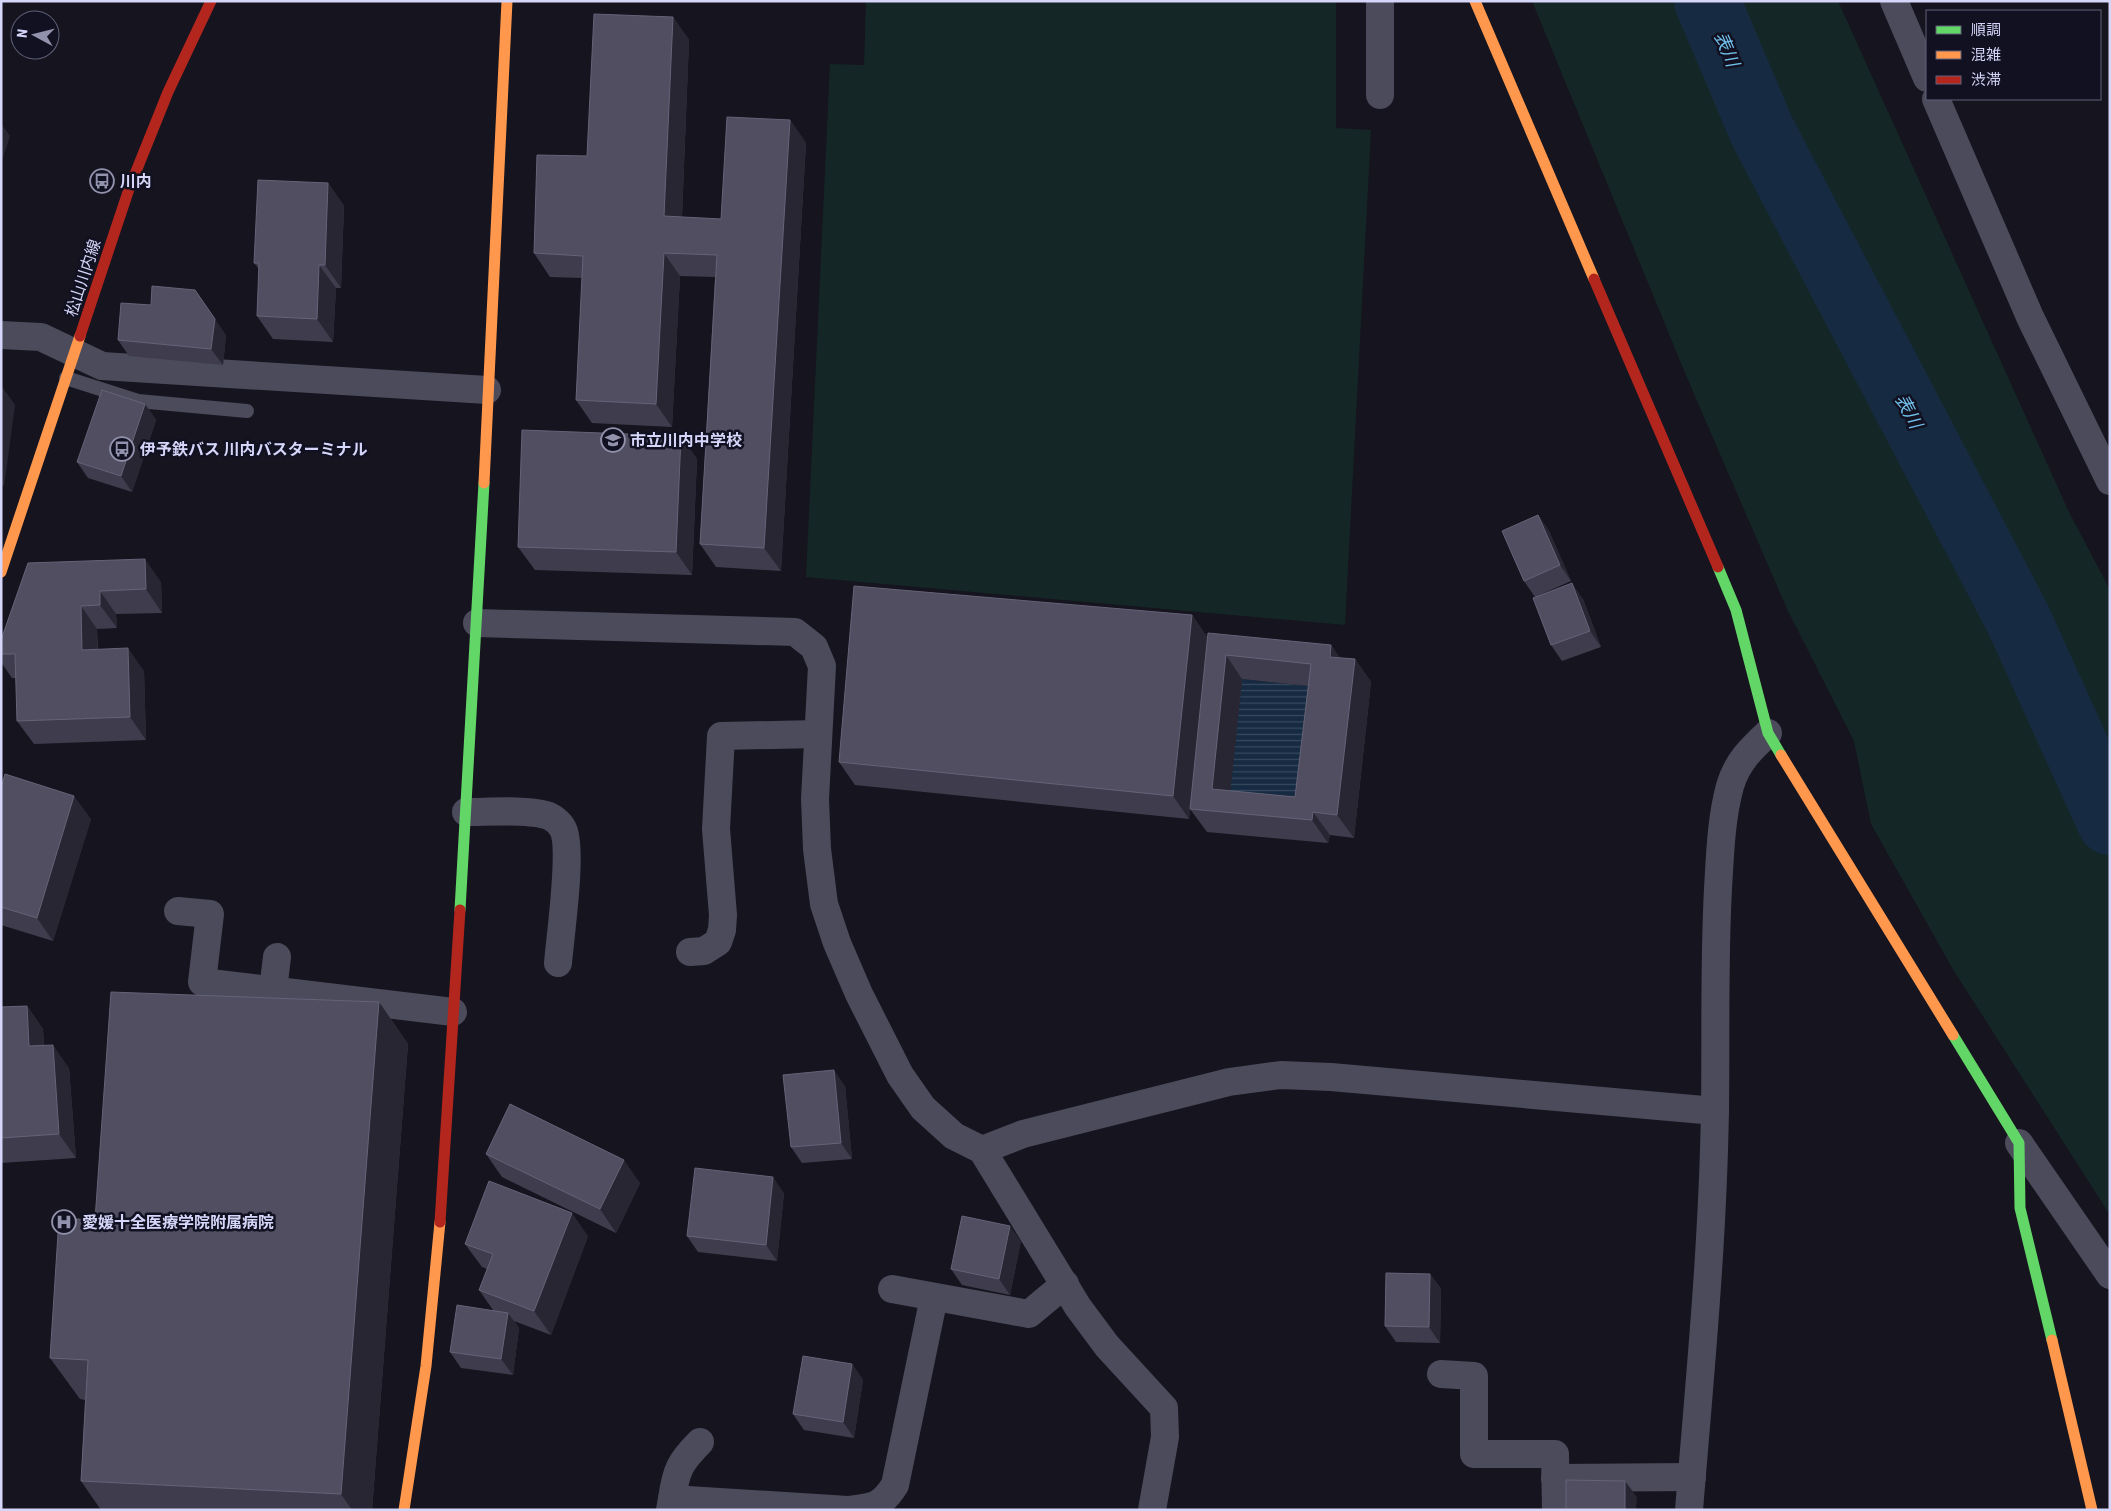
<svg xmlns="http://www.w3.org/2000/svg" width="2111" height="1511" font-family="'Roboto Condensed','Noto Sans JP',sans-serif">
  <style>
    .green { fill: #142726 }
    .water { fill: url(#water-rules) }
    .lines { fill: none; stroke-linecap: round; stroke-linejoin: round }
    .river { stroke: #162b42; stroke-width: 66 }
    .lane { stroke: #4b4b5c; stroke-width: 14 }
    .street { stroke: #4b4b5c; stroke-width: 28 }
    .fast { stroke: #63d668; stroke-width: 11 }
    .slow { stroke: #ff974d; stroke-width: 11 }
    .jam { stroke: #b3261e; stroke-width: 11 }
    .wall { fill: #3f3d4d; fill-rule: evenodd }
    .shaded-wall { fill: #282632 }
    .building { fill: #504e60; stroke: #656378; fill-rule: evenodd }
    .labels { text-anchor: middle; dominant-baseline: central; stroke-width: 5; stroke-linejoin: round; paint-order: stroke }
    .poi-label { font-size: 16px; font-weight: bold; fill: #d6d6fa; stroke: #121121; text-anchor: start }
    .street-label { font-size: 16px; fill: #d6d6fa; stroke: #121121 }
    .water-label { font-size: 18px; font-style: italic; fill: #71c2ed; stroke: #121121 }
  </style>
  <defs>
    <pattern id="water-rules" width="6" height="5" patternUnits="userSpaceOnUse" patternTransform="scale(1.25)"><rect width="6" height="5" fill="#162b42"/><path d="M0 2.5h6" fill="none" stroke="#37495e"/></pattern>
  </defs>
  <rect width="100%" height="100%" fill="#16141e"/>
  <!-- green -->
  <g class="green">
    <polygon points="866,1 1336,1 1336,128 1371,130 1345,625 806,577 830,64 864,65"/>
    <polygon points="1532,1 1838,1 2068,510 2110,590 2110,1215 1954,971 1871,824 1854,741 1787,609 1688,380"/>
  </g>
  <!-- water -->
  <polygon class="water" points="1242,679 1327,688 1312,820 1228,812"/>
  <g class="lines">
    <!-- river -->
    <polyline class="river" points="1707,1 1762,131 2018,619 2110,822"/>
    <!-- lane -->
    <polyline class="lane" points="66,378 138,401 247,411"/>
    <!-- street -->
    <g class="street">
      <polyline points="1894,1 1927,78"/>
      <polyline points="1380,95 1380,1"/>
      <polyline points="1936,99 2030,317 2110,481"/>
      <polyline points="1,335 41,337 102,366 487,390"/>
      <polyline points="477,623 795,632 814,647 822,666 815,799 817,849 824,904 837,943 859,994 900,1075 923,1108 954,1136 982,1150 1078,1307 1107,1346 1164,1408 1165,1437 1152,1510"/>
      <path d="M466 812C488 812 525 809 546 815 553 817 560 823 563 829 573 849 560 937 558 963"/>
      <polyline points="178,911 210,914 202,982 453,1012"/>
      <polyline points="690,952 704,951 718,942 722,930 723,915 716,829 721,736 818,734"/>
      <polyline points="273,990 277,957"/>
      <polyline points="2019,1143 2110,1275"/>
      <polyline points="982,1150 1023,1134 1229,1082 1281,1075 1331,1077 1715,1111"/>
      <polyline points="892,1289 1029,1314 1065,1284"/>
      <polyline points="1441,1374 1474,1376 1474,1454 1555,1454 1556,1510"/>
      <polyline points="1555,1478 1692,1477"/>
      <path d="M672 1499C676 1470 680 1462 700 1442"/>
      <path d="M670 1510 672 1499 848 1510C873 1507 881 1507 895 1485L934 1297"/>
      <path d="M1689 1510C1700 1376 1713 1242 1715 1108 1716 1035 1714 962 1718 889 1720 855 1721 819 1730 786 1737 762 1751 749 1768 733"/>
    </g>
    <!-- fast -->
    <g class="fast">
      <polyline points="1718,567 1736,610 1768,733 1781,755"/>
      <polyline points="460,910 484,483"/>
      <polyline points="1953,1035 2019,1143 2020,1208 2052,1340"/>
    </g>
    <!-- slow -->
    <g class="slow">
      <polyline points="1475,1 1594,279"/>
      <polyline points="484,483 507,1"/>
      <polyline points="1,572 80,336"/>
      <polyline points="1781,755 1953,1035"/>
      <polyline points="2052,1340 2092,1510"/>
      <polyline points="404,1510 426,1366 440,1222"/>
    </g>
    <!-- jam -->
    <g class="jam">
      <polyline points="1594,279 1718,567"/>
      <polyline points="80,336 129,189 168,92 211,1"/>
      <polyline points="440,1222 460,910"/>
    </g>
  </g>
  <!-- wall -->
  <g class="wall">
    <polygon points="673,17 689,40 682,217 721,219 790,120 806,143 781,571 716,567 700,544 715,277 680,276 672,427 592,423 576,400 582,278 550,277 534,253 587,156"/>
    <polygon points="328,183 344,206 341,288 336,288 333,342 273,339 257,316 259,269 254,263"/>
    <polygon points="226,335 223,365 129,356 118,340"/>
    <polygon points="145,404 156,420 132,492 88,478 77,462"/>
    <polygon points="681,436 697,459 692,575 535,570 518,547"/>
    <polygon points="1538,515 1549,531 1571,581 1535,597 1524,581"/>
    <polygon points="28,563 161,582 162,613 116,614 117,628 97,629 98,649 144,671 146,740 34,744 17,721 16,678 12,678 1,662 1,640"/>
    <polygon points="1583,599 1601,647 1562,661 1551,645"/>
    <path d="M1192 615 1207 637 1331 645 1340 658 1355 659 1371 682 1354 838 1330 835 1328 843 1207 832 1190 809 1191 798 1189 819 855 785 839 762ZM1242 679 1308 686 1295 797 1230 791Z"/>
    <polygon points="1,788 91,819 53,941 1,925"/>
    <polygon points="379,1002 408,1044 372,1510 101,1510 81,1481 85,1400 80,1399 50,1358 95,1220"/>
    <polygon points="27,1006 43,1029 44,1045 69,1068 76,1158 1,1163 1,1007"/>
    <polygon points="845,1086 852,1159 802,1163 791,1147"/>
    <polygon points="486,1154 640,1183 616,1233 502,1177"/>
    <polygon points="784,1193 777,1261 698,1252 687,1236"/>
    <polygon points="588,1236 551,1335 514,1321 519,1328 513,1375 461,1368 450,1352 493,1310 479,1290 487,1269 482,1267 465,1244"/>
    <polygon points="1021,1241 1010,1295 962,1285 951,1269"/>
    <polygon points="1430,1274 1441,1289 1440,1343 1396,1342 1385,1326"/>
    <polygon points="852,1364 863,1380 854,1438 804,1430 793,1414"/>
  </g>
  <!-- shaded-wall -->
  <g class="shaded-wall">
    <polygon points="673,17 689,40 681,240 664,216"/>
    <polygon points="790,120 806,143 781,571 764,548"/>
    <polygon points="1,123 10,136 1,164"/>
    <polygon points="328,183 344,206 341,288 325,265"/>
    <polygon points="664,253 680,276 672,427 656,404"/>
    <polygon points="319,265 336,288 333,342 317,319"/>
    <polygon points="195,290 226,335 223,365 211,349"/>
    <polygon points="1,385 15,405 4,487 1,483"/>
    <polygon points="145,404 156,420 132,492 121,476"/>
    <polygon points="681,436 697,459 692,575 676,552"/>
    <polygon points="1538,515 1549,531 1571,581 1560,565"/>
    <polygon points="145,559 161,582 162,613 146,589"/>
    <polygon points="1572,583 1583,599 1601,647 1590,631"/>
    <polygon points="100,591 116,614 117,628 100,605"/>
    <polygon points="81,606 97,629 98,673 82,650"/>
    <polygon points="1192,615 1208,639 1189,819 1173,796"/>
    <polygon points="1331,645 1347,668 1330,657"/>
    <polygon points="128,648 144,671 146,740 130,717"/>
    <polygon points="1226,655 1242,679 1228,812 1212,789"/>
    <polygon points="1355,659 1371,682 1354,838 1337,815"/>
    <polygon points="74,796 91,819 53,941 37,918"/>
    <polygon points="1313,812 1330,835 1328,843 1312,820"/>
    <polygon points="379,1002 408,1044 372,1510 352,1510 341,1494"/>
    <polygon points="27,1006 43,1029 45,1069 29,1046"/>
    <polygon points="53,1045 69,1068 76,1158 59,1134"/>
    <polygon points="834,1070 845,1086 852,1159 841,1143"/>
    <polygon points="624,1160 640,1183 616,1233 600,1209"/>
    <polygon points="773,1177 784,1193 777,1261 766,1245"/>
    <polygon points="572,1213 588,1236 551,1335 534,1311"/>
    <polygon points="1010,1226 1021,1241 1010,1295 999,1279"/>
    <polygon points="1430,1274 1441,1289 1440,1343 1429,1327"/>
    <polygon points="508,1313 519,1328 513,1375 501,1359"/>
    <polygon points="852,1364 863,1380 854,1438 843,1422"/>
    <polygon points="1625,1481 1637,1497 1636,1510 1625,1510"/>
  </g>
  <!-- building -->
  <g class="building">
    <polygon points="594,14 673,17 664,216 721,219 727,117 790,120 764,548 700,544 717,255 664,253 656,404 576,400 583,256 534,253 537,155 587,156"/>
    <polygon points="258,180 328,183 325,265 319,265 317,319 257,316 259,263 254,263"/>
    <polygon points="152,286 195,290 215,319 211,349 118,340 121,303 151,305"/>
    <polygon points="102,390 145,404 121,476 77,462"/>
    <polygon points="522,430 681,436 676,552 518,547"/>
    <polygon points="1538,515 1560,565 1524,581 1502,531"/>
    <polygon points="145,559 146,589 100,591 100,605 81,606 82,650 128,648 130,717 17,721 15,654 1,654 1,640 28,563"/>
    <polygon points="1572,583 1590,631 1551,645 1533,598"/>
    <polygon points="854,586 1192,615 1173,796 839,762"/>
    <path d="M1208 633 1331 645 1330 657 1355 659 1337 815 1313 812 1312 820 1190 809ZM1226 655 1311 664 1295 797 1212 789Z"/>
    <polygon points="5,774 74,796 37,918 1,907 1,788"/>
    <polygon points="111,992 379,1002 341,1494 81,1481 88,1360 50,1358 59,1218 95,1220"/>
    <polygon points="27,1006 29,1046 53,1045 59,1134 1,1138 1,1007"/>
    <polygon points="834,1070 841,1143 791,1147 783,1075"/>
    <polygon points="510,1104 624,1160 600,1209 486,1154"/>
    <polygon points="695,1168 773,1177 766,1245 687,1236"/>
    <polygon points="489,1181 572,1213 534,1311 479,1290 493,1254 465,1244"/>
    <polygon points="962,1216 1010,1226 999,1279 951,1269"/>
    <polygon points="1386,1273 1430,1274 1429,1327 1385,1326"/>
    <polygon points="457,1305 508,1313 501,1359 450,1352"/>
    <polygon points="803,1356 852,1364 843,1422 793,1414"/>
    <polygon points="1566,1480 1625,1481 1625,1510 1566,1510"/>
  </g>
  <!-- icons -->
  <defs>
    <g id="bus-ring" transform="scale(1.25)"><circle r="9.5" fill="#121121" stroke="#9392ad" stroke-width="1.5"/><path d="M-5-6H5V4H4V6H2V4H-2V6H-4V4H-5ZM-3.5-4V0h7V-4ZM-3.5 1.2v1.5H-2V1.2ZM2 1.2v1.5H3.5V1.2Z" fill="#9392ad"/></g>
    <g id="school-ring" transform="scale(1.25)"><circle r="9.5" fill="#121121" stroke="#9392ad" stroke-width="1.5"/><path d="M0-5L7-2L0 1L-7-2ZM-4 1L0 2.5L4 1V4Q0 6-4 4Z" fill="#9392ad"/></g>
    <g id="hospital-ring" transform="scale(1.25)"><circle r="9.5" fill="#121121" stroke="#9392ad" stroke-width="1.5"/><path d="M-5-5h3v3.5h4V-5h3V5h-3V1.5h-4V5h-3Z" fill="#9392ad"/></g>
  </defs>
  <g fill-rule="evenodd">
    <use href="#bus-ring" x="102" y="181"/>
    <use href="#school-ring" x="613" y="440"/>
    <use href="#bus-ring" x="122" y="449"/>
    <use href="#hospital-ring" x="64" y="1222"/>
  </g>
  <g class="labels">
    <!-- poi labels -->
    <g class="poi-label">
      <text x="120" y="181">川内</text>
      <text x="630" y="440">市立川内中学校</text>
      <text x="140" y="449">伊予鉄バス 川内バスターミナル</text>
      <text x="82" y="1222">愛媛十全医療学院附属病院</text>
    </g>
    <!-- street labels -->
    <g class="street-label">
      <text transform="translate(83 278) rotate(-72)">松山川内線</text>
    </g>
    <!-- water labels -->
    <g class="water-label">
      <text transform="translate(1727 49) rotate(67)">表川</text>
      <text transform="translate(1909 411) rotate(62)">表川</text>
    </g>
  </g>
  <!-- border -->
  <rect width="2111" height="1511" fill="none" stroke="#d6d6fa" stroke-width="5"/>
  <!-- legend -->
  <rect x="1926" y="10" width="175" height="90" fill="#121121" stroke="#606078"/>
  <rect x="1936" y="26" width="25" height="8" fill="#63d668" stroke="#606078"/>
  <text x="1971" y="35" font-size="15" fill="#d6d6fa">順調</text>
  <rect x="1936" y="51" width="25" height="8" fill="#ff974d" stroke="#606078"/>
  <text x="1971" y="60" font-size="15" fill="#d6d6fa">混雑</text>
  <rect x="1936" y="76" width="25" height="8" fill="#b3261e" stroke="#606078"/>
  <text x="1971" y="85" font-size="15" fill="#d6d6fa">渋滞</text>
  <!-- north arrow -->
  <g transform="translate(35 35) rotate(277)"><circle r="24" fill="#121121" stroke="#606078"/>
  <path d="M0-4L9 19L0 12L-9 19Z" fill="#9392ad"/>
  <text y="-8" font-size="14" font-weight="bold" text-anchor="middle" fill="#d6d6fa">N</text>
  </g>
</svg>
